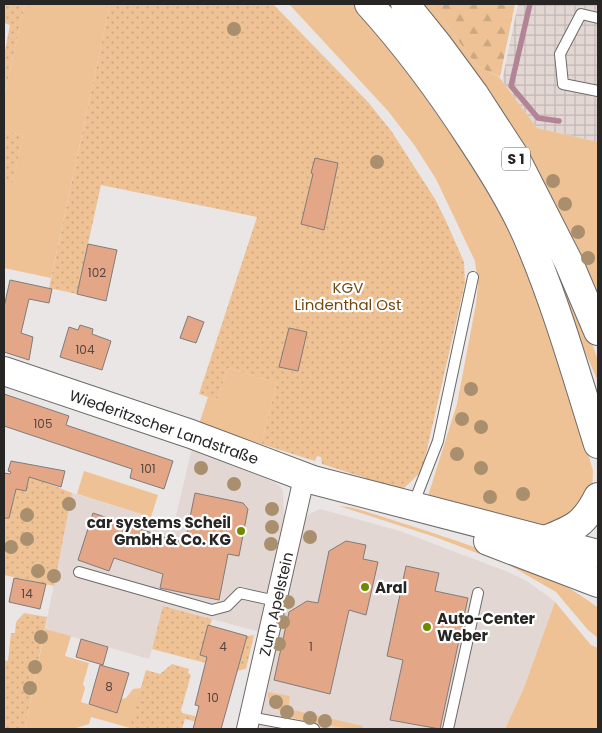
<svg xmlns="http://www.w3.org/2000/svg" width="602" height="733" font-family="Poppins,sans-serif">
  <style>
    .built { fill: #e3d7d4 }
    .industrial { fill: url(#industrial-grid) }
    .grass { fill: #eec294 }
    .forest { fill: url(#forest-firs) }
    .garden { fill: url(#garden-dots) }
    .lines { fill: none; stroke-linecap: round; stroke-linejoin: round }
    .stream { stroke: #b28496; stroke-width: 5.5 }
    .building { fill: #e3a788; stroke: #7f7c7a }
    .lane-casing { stroke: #6d6a69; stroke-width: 12 }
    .street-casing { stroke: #6d6a69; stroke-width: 22 }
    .secondary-casing { stroke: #6d6a69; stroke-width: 30 }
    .primary-casing { stroke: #6d6a69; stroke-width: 30 }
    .lane { stroke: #fff; stroke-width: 10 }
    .street { stroke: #fff; stroke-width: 20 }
    .secondary { stroke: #fff; stroke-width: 28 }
    .primary { stroke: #fff; stroke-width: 28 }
    .tree { fill: #a98f6e }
    .poi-dot { fill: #6f8a00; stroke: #fff; stroke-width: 2 }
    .labels { text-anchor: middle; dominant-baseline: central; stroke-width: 4.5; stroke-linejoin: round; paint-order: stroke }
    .number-label { font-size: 12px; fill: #56463e }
    .shield { fill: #fff; stroke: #686766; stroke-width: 1 }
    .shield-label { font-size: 14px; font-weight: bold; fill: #272625 }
    .park-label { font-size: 15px; fill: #73470d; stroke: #fff }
    .street-label { font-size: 15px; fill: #272625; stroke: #fff }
    .poi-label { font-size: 15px; font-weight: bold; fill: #272625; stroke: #fff; text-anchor: start }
  </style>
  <defs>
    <pattern id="industrial-grid" width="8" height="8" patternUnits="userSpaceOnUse" patternTransform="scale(1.25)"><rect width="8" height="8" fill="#e3d7d4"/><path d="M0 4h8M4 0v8" fill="none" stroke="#c3b8b6"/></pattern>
    <pattern id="forest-firs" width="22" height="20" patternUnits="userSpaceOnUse" patternTransform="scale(1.25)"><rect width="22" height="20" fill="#eec294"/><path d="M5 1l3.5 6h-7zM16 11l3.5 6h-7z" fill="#cca77f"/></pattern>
    <pattern id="garden-dots" width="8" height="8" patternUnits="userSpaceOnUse" patternTransform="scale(1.25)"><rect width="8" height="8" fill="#eec294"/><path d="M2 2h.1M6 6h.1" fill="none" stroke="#cca77f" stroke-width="1.8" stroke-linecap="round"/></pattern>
  </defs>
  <rect width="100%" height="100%" fill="#eae6e5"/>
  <!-- built -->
  <g class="built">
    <polygon points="193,444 224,462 274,482 280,486 283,491 284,518 260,632 164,606 149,659 45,629 72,493 174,524"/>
    <polygon points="320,509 400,531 508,572 525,580 548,596 555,602 523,690 505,729 256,729 304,521 309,514"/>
  </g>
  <!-- industrial -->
  <polygon class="industrial" points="518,4 598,4 598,142 537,128 502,81"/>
  <!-- grass -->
  <g class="grass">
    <polygon points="25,4 110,4 51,278 4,268 4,180 13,181 23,135 4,131 4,96"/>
    <polygon points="289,4 355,4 453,129 519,242 570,389 593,471 592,494 587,506 549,528 427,499 457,404 476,304 478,285 475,261 436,179 415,146 388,111"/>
    <polygon points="384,4 391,4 414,32 506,161 588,331 598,361 598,381 576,332"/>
    <polygon points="419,4 431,4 477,66 499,77 537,128 598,142 598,296 577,246 527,152"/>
    <polygon points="228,368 277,383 261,444 199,424 208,397 217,400"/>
    <polygon points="84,471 158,495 151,517 77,494"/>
    <path d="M339 506 349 507 361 510C411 526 461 541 509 560 541 573 570 586 597 607L598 609V638L588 630 556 592 511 566 435 537Z"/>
    <polygon points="555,602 591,645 598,648 598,729 505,729 523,690"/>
    <polygon points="45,629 71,636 65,656 89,663 83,684 85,688 81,702 117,713 121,699 126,698 133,689 141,688 130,728 91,717 89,724 73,729 25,729"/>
    <path d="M268 692 290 696 288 709 363 726 362 729C345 729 298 722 284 714 277 710 272 704 268 697Z"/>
  </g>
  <!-- forest -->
  <polygon class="forest" points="431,4 515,4 500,77 477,66"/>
  <!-- garden -->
  <g class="garden">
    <polygon points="4,4 25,4 4,96 4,56 10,25 4,23"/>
    <polygon points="110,4 273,4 368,102 392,132 435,199 446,221 464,262 465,283 422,471 402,490 322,464 321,457 317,456 315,461 261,444 277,383 228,368 217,400 199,394 257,217 101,185 77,294 49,288"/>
    <polygon points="4,131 23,135 13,182 4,180"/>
    <polygon points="31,468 45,471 42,481 72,493 54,586 4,575 4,577 4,505 12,506 15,496 6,494 8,487 26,491"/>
    <polygon points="163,606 212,619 210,626 208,626 200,655 239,666 247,636 254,635 246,669 236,671 152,649"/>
    <polygon points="24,613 47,617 25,729 4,729 4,660 8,661 11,633 15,633 16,622"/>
    <polygon points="172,664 189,669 188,673 191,675 181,710 182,713 203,718 197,722 185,719 182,729 129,729 146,670 160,674"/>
  </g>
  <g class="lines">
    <!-- stream -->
    <polyline class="stream" points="530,4 511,86 538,118 559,121"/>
  </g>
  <!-- building -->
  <g class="building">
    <polygon points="315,158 338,163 324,230 301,224 313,174 311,173"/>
    <polygon points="88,244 117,250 106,301 77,294"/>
    <polygon points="10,280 52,289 49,303 29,299 21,333 33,337 29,360 4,352 4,307"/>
    <polygon points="188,316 204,322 196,343 180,338"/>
    <polygon points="80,325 93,329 92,334 111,341 102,370 60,357 69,327 78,330"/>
    <polygon points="289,328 307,332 298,371 279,367"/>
    <polygon points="4,394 69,416 66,425 173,461 164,489 130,478 132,469 4,426"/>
    <polygon points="11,461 65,471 61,487 29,477 26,491 16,489 9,518 4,518 4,473 10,474 11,472 8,471"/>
    <polygon points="195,493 243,503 248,509 239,556 228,554 219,600 160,588 163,574 114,558 109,571 78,560 93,513 170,539 185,542"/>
    <polygon points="346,541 366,545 363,559 378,562 366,615 349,610 330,694 274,680 289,612 307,601 318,603 329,551"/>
    <polygon points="406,566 439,573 435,591 468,598 440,729 390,720 403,660 387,656"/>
    <polygon points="14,578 46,584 40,609 9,602"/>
    <polygon points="208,625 247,636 221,729 193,729 199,706 195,705 207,657 200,655"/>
    <polygon points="81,639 108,647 103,665 76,657"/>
    <polygon points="100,665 129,673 117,713 89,704"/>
  </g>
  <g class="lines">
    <!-- lane casing -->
    <g class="lane-casing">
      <g id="lane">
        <polyline points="598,18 581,14 560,54 563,84 598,91"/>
        <polyline points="413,505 438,441 473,277"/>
        <polyline points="79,572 212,610 227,606 240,593 276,601"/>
        <polyline points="250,717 314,729"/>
        <polyline points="448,729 478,593"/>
      </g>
    </g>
    <!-- street casing -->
    <g class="street-casing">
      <polyline id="street" points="247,729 304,478"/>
    </g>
    <!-- secondary casing -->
    <g class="secondary-casing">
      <g id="secondary">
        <polyline points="4,371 191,434 313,480 598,554"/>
        <path d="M545 540C573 529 584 525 598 497"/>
        <polyline points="488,541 598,583"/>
      </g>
    </g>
    <!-- primary casing -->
    <g class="primary-casing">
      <g id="primary">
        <path d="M369 4C407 46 441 92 472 140 492 170 512 202 527 236 556 303 576 374 598 444"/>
        <polyline points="405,4 438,45 474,94 515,157 569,263 598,331"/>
      </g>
    </g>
    <!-- lane -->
    <use href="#lane" class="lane"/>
    <!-- street -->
    <use href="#street" class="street"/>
    <!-- secondary -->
    <use href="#secondary" class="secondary"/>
    <!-- primary -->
    <use href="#primary" class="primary"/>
  </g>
  <!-- trees -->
  <g class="tree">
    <circle cx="234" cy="29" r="7"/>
    <circle cx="377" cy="162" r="7"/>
    <circle cx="553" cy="181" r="7"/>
    <circle cx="565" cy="204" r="7"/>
    <circle cx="578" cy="232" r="7"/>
    <circle cx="588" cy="258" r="7"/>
    <circle cx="471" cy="389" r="7"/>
    <circle cx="462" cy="419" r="7"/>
    <circle cx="481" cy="427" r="7"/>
    <circle cx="457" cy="454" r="7"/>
    <circle cx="201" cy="468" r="7"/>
    <circle cx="481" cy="468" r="7"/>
    <circle cx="234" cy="484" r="7"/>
    <circle cx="523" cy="494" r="7"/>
    <circle cx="490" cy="497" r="7"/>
    <circle cx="69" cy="504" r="7"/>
    <circle cx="272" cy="509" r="7"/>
    <circle cx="27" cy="515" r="7"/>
    <circle cx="272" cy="527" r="7"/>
    <circle cx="310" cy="537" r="7"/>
    <circle cx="27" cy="539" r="7"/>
    <circle cx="271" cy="544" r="7"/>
    <circle cx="11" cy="547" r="7"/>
    <circle cx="38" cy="571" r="7"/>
    <circle cx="54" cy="576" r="7"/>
    <circle cx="288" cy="602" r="7"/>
    <circle cx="283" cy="622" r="7"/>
    <circle cx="41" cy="637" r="7"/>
    <circle cx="279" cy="644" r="7"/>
    <circle cx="35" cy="667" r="7"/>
    <circle cx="30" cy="688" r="7"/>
    <circle cx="276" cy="702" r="7"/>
    <circle cx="287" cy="712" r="7"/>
    <circle cx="310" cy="718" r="7"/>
    <circle cx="325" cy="721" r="7"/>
  </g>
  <!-- markers -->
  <g class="poi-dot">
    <circle cx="241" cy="531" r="5"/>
    <circle cx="365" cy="587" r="5"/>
    <circle cx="427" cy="627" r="5"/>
  </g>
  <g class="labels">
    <!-- number labels -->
    <g class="number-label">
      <text x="97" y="272">102</text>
      <text x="85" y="349">104</text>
      <text x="43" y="423">105</text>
      <text x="148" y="468">101</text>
      <text x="27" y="593">14</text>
      <text x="223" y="646">4</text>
      <text x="311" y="646">1</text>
      <text x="109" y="686">8</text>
      <text x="213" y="697">10</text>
    </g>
    <!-- shield labels -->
    <rect class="shield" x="502" y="147.5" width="28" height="23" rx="4"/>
    <g class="shield-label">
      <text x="516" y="159">S 1</text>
    </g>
    <!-- park labels -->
    <g class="park-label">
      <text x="348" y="287">KGV<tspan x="348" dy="17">Lindenthal Ost</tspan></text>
    </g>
    <!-- street labels -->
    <g class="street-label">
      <text transform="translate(164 427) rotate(19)">Wiederitzscher Landstraße</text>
      <text transform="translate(276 604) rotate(-77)">Zum Apelstein</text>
    </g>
    <!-- poi labels -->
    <g class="poi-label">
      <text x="231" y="522" text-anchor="end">car systems Scheil<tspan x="231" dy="17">GmbH &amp; Co. KG</tspan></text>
      <text x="375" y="587">Aral</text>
      <text x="437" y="618">Auto-Center<tspan x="437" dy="17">Weber</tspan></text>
    </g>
  </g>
  <!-- border -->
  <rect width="602" height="733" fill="none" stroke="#272625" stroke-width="10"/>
</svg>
